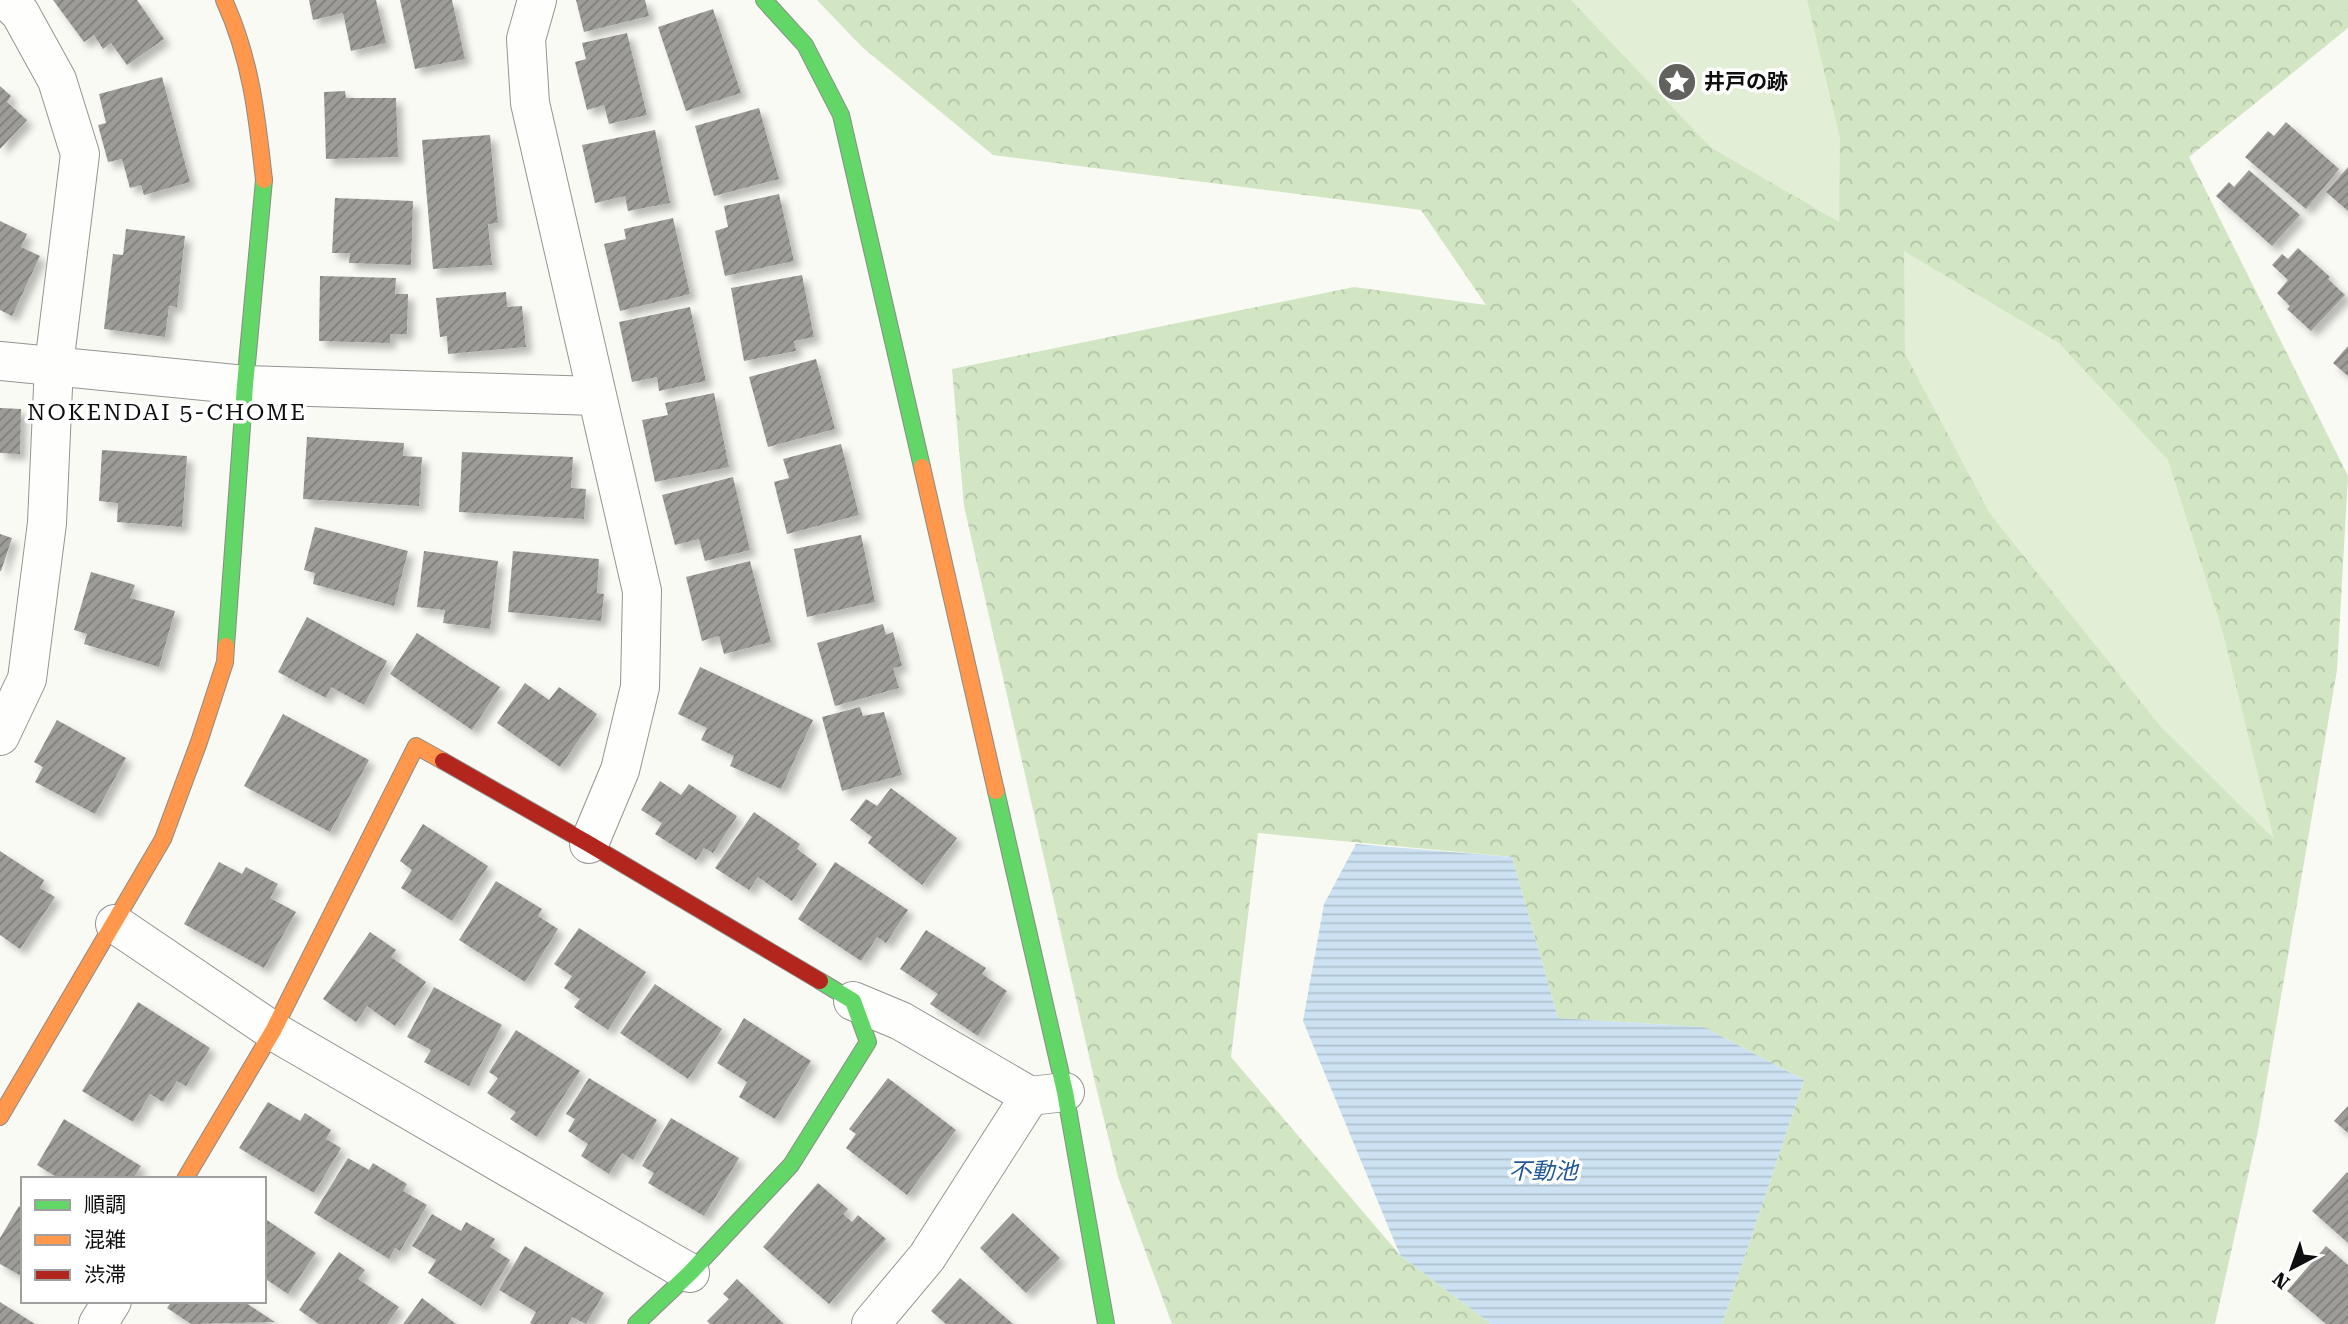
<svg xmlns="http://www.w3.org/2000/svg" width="2348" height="1324" font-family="'Roboto Serif','Noto Sans JP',serif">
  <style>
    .forest { fill: url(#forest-crowns) }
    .park { fill: #e2eed5 }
    .water { fill: url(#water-rules) }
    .building { fill: url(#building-hatch); filter: url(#shadow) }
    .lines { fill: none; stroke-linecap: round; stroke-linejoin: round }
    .street-casing { stroke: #949492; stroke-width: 40 }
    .fast-casing { stroke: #8b8b88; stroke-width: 18 }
    .slow-casing { stroke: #8b8b88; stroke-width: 18 }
    .jam-casing { stroke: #8b8b88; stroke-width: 18 }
    .street { stroke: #fefefd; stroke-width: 38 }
    .fast { stroke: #63d668; stroke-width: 16 }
    .slow { stroke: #ff974d; stroke-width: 16 }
    .jam { stroke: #b3261e; stroke-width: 16 }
    .labels { text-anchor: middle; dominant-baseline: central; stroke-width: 7; stroke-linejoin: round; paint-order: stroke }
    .poi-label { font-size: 21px; font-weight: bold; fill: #0e0e0e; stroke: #fff; text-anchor: start }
    .neighbourhood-label { font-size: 23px; letter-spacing: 2px; fill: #0e0e0e; stroke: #fff }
    .water-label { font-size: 23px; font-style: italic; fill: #225895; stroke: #fff }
  </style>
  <defs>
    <pattern id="forest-crowns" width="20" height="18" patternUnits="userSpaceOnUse" patternTransform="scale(1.75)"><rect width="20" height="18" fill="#d2e6c4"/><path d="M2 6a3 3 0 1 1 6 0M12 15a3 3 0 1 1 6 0" fill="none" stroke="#b3c4a7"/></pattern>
    <pattern id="water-rules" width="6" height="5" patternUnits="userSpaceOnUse" patternTransform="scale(1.75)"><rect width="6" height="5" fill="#cce2f2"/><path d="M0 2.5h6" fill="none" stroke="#aec1ce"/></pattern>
    <pattern id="building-hatch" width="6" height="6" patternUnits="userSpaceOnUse" patternTransform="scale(1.75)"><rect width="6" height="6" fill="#9e9c99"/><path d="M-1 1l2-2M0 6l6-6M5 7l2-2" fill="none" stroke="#7f7e7b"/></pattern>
    <filter id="shadow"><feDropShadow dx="6" dy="6" stdDeviation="3.5" flood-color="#0004"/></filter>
  </defs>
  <rect width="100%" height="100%" fill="#fafaf4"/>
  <!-- forest -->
  <polygon class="forest" points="817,0 2348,0 2348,28 2189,157 2348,476 2337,670 2258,1131 2215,1324 1722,1324 1804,1080 1704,1027 1558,1018 1512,857 1258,833 1231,1057 1400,1255 1491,1324 1172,1324 1118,1177 1096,1087 964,506 952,369 1354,287 1486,305 1421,210 993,155 862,47"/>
  <!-- park -->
  <g class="park">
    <polygon points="1571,0 1807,0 1840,138 1839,222 1710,147"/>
    <polygon points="1904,251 2059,343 2168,460 2222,629 2274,839 2161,727 1990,514 1905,354"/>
  </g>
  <!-- water -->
  <polygon class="water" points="1356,844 1512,857 1558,1018 1704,1027 1804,1080 1722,1324 1491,1324 1400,1255 1303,1021 1324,904"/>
  <!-- building -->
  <g class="building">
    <polygon points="53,0 137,0 164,39 127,65 111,43 103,49 94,35 84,42"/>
    <polygon points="309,0 376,0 386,43 351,51 343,13 313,20"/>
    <polygon points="400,0 452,0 465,59 415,69"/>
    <polygon points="576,0 645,0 649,16 584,32"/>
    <polygon points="713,9 741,93 686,111 658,27"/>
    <polygon points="627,33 647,115 609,124 604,105 587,110 575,62 586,59 582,43"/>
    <polygon points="162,77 190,182 144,195 141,185 130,188 122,159 108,162 98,125 106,123 99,94"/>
    <polygon points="0,86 11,96 7,102 27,120 0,149"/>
    <polygon points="345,91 346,98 396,98 398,157 326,159 324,92"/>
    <polygon points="759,108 779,179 714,196 695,126"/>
    <polygon points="2286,122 2339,169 2306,209 2245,157 2268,131 2274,136"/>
    <polygon points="655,130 670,203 628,211 625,196 595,203 582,145"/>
    <polygon points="490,135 498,223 488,224 492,265 433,269 422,140"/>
    <polygon points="2348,167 2348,211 2326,192"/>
    <polygon points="2249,170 2300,215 2272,246 2216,196 2229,182 2234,187"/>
    <polygon points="779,194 794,261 725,276 715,231 728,227 724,206"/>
    <polygon points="335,198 413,201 411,265 349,263 350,253 332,253"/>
    <polygon points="673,218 690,294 620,311 604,244 626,239 624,229"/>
    <polygon points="0,221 27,234 21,247 40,256 12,316 0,310"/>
    <polygon points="126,229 185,236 177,307 169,306 165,337 104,329 113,254 123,255"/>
    <polygon points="2298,248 2330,277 2328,279 2345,295 2311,331 2287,309 2290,306 2277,293 2288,280 2272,265 2282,254 2288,259"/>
    <polygon points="802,275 814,337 794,341 796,351 744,361 731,288"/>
    <polygon points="320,276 396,278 395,294 408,294 407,334 390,334 390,343 319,341"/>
    <polygon points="506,292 507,307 522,306 526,347 448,354 447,336 440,337 436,298"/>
    <polygon points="690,307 706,381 659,391 657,377 632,382 619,322"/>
    <polygon points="2348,346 2348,376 2333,363"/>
    <polygon points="816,359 835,429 768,447 749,377"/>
    <polygon points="714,393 729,467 655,482 642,420 668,415 665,403"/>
    <polygon points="0,408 21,409 20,454 0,453"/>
    <polygon points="307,437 404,443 403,456 422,457 419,506 303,499"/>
    <polygon points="841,444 859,515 787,534 774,482 789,478 783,459"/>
    <polygon points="102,450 187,456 182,527 117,522 118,503 99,501"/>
    <polygon points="462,452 573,457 571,488 586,489 584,519 459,512"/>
    <polygon points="733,477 750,550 705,561 699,539 675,545 662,495"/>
    <polygon points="315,527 408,551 394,606 313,584 315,573 304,570"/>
    <polygon points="0,534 12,538 1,571 0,571"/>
    <polygon points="861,535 875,602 807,617 794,549"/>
    <polygon points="424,551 498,561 490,629 443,623 445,610 417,607"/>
    <polygon points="513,551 599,559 597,593 604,594 601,621 508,612"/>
    <polygon points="750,561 771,642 724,654 719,636 702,641 686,577"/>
    <polygon points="91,572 135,585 130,598 175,611 159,667 84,644 87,634 74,630"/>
    <polygon points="307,617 387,661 364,705 331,687 326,698 278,672"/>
    <polygon points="883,624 886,635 893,632 902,666 893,668 899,688 835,706 817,643"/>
    <polygon points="417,633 500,687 472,730 390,674"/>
    <polygon points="700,667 813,720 781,789 730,766 734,756 701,740 707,728 678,714"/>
    <polygon points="525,683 549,700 559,687 597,714 560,767 497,723"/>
    <polygon points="860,707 863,716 884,712 902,775 842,791 822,717"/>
    <polygon points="283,714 369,760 330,832 244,786"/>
    <polygon points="57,720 126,758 95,814 35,782 43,767 34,762"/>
    <polygon points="660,781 681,795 689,784 737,816 713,853 704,848 696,860 655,834 662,823 641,810"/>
    <polygon points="891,788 957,838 922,885 868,843 872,837 850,820 866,799 877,806"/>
    <polygon points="754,812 800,844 797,849 817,864 792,901 758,877 749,890 715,868"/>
    <polygon points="423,824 488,866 452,921 401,888 412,870 400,861"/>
    <polygon points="0,851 44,880 40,888 55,897 20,949 0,935"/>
    <polygon points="219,862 242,874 246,867 278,884 270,898 296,912 264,968 184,924"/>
    <polygon points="835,862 908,910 886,943 877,937 861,961 798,919"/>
    <polygon points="496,881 542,909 538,916 558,929 525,982 459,940"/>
    <polygon points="579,928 646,972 608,1030 574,1007 580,999 564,988 572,976 554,964"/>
    <polygon points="926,930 986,968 982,974 1007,991 978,1036 930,1004 938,994 900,969"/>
    <polygon points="370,932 396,950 391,957 426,982 395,1026 367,1006 356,1022 323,999"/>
    <polygon points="655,984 722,1029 688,1079 620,1033"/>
    <polygon points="434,987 502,1025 469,1086 424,1062 431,1050 407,1037"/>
    <polygon points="138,1002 210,1048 186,1086 177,1081 163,1102 150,1094 133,1122 82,1091"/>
    <polygon points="744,1018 811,1061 775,1119 739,1097 747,1082 717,1063"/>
    <polygon points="516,1030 580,1071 537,1137 510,1119 516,1112 487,1093 498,1078 489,1072"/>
    <polygon points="589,1078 657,1120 633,1160 622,1153 609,1174 581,1156 588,1144 568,1131 575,1119 566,1114"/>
    <polygon points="888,1078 956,1130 907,1195 846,1148 856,1134 849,1129"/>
    <polygon points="268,1102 300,1121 305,1113 331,1130 326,1139 341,1148 314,1193 239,1148"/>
    <polygon points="2348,1106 2348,1133 2334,1121"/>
    <polygon points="671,1118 739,1158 704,1216 648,1183 654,1173 642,1166"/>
    <polygon points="64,1119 141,1166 133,1179 60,1179 37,1165"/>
    <polygon points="348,1158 369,1170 373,1163 407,1184 403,1191 427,1205 400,1251 395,1248 389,1259 314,1213"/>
    <polygon points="2347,1172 2348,1173 2348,1243 2312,1211"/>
    <polygon points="818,1183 848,1209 843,1214 852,1222 858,1215 886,1239 829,1304 763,1247"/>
    <polygon points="19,1206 23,1209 23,1277 0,1264 0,1238"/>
    <polygon points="1013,1213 1060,1258 1026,1293 980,1248"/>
    <polygon points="432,1214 461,1231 466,1222 495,1239 490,1247 510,1260 481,1306 428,1273 436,1260 412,1246"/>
    <polygon points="264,1218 316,1253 288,1294 264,1278"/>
    <polygon points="525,1246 604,1293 586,1324 572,1317 568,1324 532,1324 530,1323 536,1312 499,1290"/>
    <polygon points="2326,1246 2348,1265 2348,1324 2326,1324 2287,1291"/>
    <polygon points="339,1252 365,1270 358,1279 399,1307 387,1324 319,1324 299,1310"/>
    <polygon points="960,1278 1013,1324 946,1324 931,1311"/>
    <polygon points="737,1279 784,1324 710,1324 707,1321 729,1299 723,1294"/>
    <polygon points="422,1298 456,1324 403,1324"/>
    <polygon points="172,1301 243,1301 275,1322 191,1324 167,1308"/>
    <polygon points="0,1302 35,1324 0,1324"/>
  </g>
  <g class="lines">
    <!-- street casing -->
    <g class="street-casing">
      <g id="street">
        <polyline points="537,0 526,39 530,103 642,591 640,687 620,770 589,844"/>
        <polyline points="0,361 245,385 596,396"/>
        <polyline points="0,736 27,679 47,523 54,365 80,154 57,80 20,13 6,0"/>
        <polyline points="115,924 273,1031 690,1273"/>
        <polyline points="853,1001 901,1021 1030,1096"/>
        <polyline points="98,1324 112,1301"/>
        <polyline points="871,1324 927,1257 1030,1096 1065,1092"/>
      </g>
    </g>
    <!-- fast casing -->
    <g class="fast-casing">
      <g id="fast">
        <polyline points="764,0 805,45 841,115 922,467"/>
        <polyline points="226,646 245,385 264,180"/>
        <polyline points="996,791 1065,1092 1106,1324"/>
        <polyline points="636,1324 690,1273 791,1165 868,1042 853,1001 820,981"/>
      </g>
    </g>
    <!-- slow casing -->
    <g class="slow-casing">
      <g id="slow">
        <path d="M224 0C251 59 257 116 264 180"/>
        <polyline points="922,467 996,791"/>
        <polyline points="0,1117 163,839 199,742 225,662 226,646"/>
        <polyline points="185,1179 273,1031 416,746 443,761"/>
      </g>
    </g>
    <!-- jam casing -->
    <g class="jam-casing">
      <polyline id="jam" points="443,761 589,844 820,981"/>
    </g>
    <!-- street -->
    <use href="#street" class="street"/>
    <!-- fast -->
    <use href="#fast" class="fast"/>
    <!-- slow -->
    <use href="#slow" class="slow"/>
    <!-- jam -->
    <use href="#jam" class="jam"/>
  </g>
  <!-- icons -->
  <defs>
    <g id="sight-disc" transform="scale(2.0125)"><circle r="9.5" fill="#61615e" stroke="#fff"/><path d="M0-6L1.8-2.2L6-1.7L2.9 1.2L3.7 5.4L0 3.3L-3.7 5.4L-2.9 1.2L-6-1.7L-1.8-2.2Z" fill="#fff"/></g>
  </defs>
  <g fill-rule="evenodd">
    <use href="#sight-disc" x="1677" y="82"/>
  </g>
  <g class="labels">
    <!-- poi labels -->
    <g class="poi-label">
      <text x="1704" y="82">井戸の跡</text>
    </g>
    <!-- neighbourhood labels -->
    <g class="neighbourhood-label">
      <text x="167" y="412">NOKENDAI 5-CHOME</text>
    </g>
    <!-- water labels -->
    <g class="water-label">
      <text x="1543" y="1171">不動池</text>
    </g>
  </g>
  <!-- legend -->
  <rect x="21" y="1177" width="245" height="126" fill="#ffffff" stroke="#9f9f9f" stroke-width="2"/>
  <rect x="35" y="1200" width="35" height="10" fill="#63d668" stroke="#9f9f9f" stroke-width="2"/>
  <text x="84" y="1212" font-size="21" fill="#0e0e0e">順調</text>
  <rect x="35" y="1235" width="35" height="10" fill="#ff974d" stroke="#9f9f9f" stroke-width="2"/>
  <text x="84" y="1247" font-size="21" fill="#0e0e0e">混雑</text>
  <rect x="35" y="1270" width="35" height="10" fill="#b3261e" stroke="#9f9f9f" stroke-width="2"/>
  <text x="84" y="1282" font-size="21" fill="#0e0e0e">渋滞</text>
  <!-- north arrow -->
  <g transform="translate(2292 1268) rotate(221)" stroke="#ffffff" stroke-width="5" paint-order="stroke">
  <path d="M0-5L12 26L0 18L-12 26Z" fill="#0e0e0e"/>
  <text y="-10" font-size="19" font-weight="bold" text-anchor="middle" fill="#0e0e0e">N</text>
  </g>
</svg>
